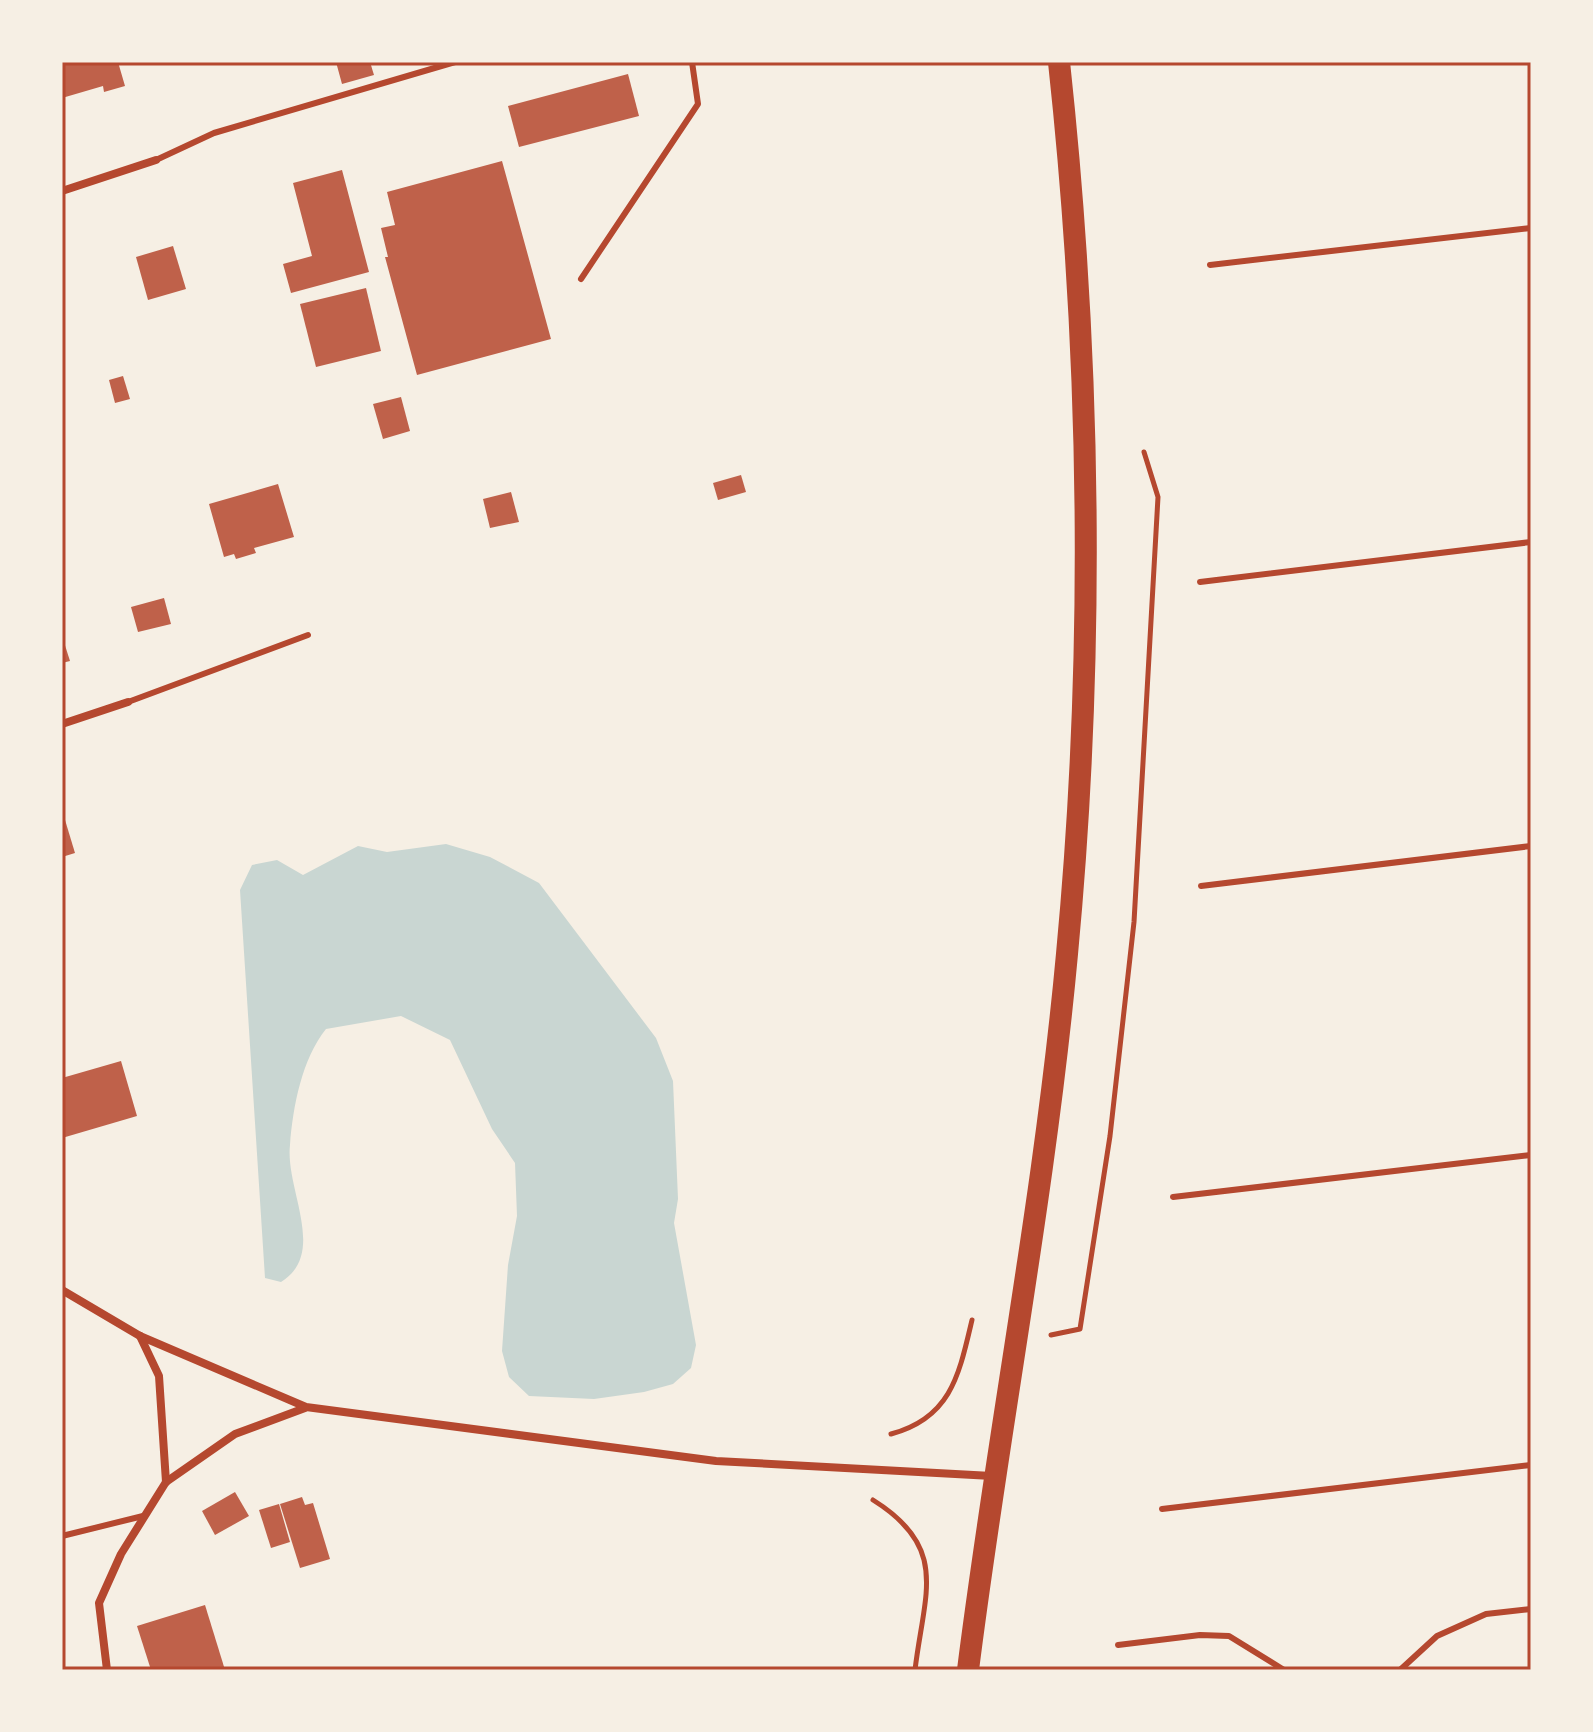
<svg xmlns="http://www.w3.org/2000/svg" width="1593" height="1732" font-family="Ubuntu,sans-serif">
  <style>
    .water { fill: #c9d6d2 }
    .building { fill: #bf614a }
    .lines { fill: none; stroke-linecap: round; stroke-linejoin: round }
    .path { stroke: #b5482f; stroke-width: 5 }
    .service { stroke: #b5482f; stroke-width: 6 }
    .minor { stroke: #b5482f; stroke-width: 8 }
    .trunk { stroke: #b5482f; stroke-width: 22 }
    .neatline { fill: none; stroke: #b5482f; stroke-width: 3 }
  </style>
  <rect width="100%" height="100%" fill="#f6efe4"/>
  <!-- water -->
  <path class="water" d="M446 844 490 857 539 883 656 1038 673 1081 678 1199 674 1223 696 1345 691 1368 673 1384 644 1392 594 1399 529 1396 509 1377 502 1351 508 1265 517 1216 515 1163 492 1129 450 1040 401 1016 326 1029C302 1059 293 1106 290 1145 285 1189 328 1253 281 1282L265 1278 240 890 252 865 277 860 303 875 358 846 387 852Z"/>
  <!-- building -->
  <g class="building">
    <polygon points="62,62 118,62 125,86 104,92 103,86 62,98"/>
    <polygon points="336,62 370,62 374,75 342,84"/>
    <polygon points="628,74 639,116 519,147 508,106"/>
    <polygon points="502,161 551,339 417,375 385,257 388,257 381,228 395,225 387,192"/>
    <polygon points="342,170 369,272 291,293 283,264 312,256 293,183"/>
    <polygon points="173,246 186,289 148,300 136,257"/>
    <polygon points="366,288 381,351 316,367 300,304"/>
    <polygon points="123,376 130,399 115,403 109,380"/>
    <polygon points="401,397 410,431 383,439 373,404"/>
    <polygon points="741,475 746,492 718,500 713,483"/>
    <polygon points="278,484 294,537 254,548 256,553 236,559 234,554 224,557 209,504"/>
    <polygon points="511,492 519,522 490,528 483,499"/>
    <polygon points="164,598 171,624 138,632 131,607"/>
    <polygon points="62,636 70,661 62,663"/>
    <polygon points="62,810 75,853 62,857"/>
    <polygon points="121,1061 137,1116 62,1138 62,1078"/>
    <polygon points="235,1492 249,1516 215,1535 202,1511"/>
    <polygon points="302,1497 305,1505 313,1503 330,1559 300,1568 280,1504"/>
    <polygon points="279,1504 290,1542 271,1548 259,1510"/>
    <polygon points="205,1605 225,1670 151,1670 137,1626"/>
  </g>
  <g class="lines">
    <!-- path -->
    <g class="path">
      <polyline points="1051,1335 1080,1329 1110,1136 1134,922 1158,497 1144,452"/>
      <path d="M891 1434C951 1418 959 1375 972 1320"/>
      <path d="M873 1500C950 1548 924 1593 915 1670"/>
    </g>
    <!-- service -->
    <g class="service">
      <polyline points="156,160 214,133 455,62"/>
      <polyline points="1210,265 1531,228"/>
      <polyline points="581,279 698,104 692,62"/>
      <polyline points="1200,582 1531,542"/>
      <polyline points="128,702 308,635"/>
      <polyline points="1201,886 1531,846"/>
      <polyline points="1173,1197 1531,1155"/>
      <polyline points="1162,1509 1531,1465"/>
      <polyline points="62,1536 143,1516"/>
      <polyline points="1118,1645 1200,1635 1229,1636 1284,1670"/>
      <polyline points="1400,1670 1437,1636 1486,1614 1531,1609"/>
    </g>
    <!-- minor -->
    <g class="minor">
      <polyline points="62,191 156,160"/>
      <polyline points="62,724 128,702"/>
      <polyline points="62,1290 140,1336 306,1407 716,1461 992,1476"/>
      <polyline points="140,1336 159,1376 166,1482"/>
      <polyline points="107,1670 99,1603 121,1554 166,1482 235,1434 305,1408"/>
    </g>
    <!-- trunk -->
    <path class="trunk" d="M968 1670C998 1431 1045 1194 1067 954 1095 657 1091 358 1059 62"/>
  </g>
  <!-- border -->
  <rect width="1593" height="1732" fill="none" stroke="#f6efe4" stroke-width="128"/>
  <rect x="64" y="64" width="1465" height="1604" class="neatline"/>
</svg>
